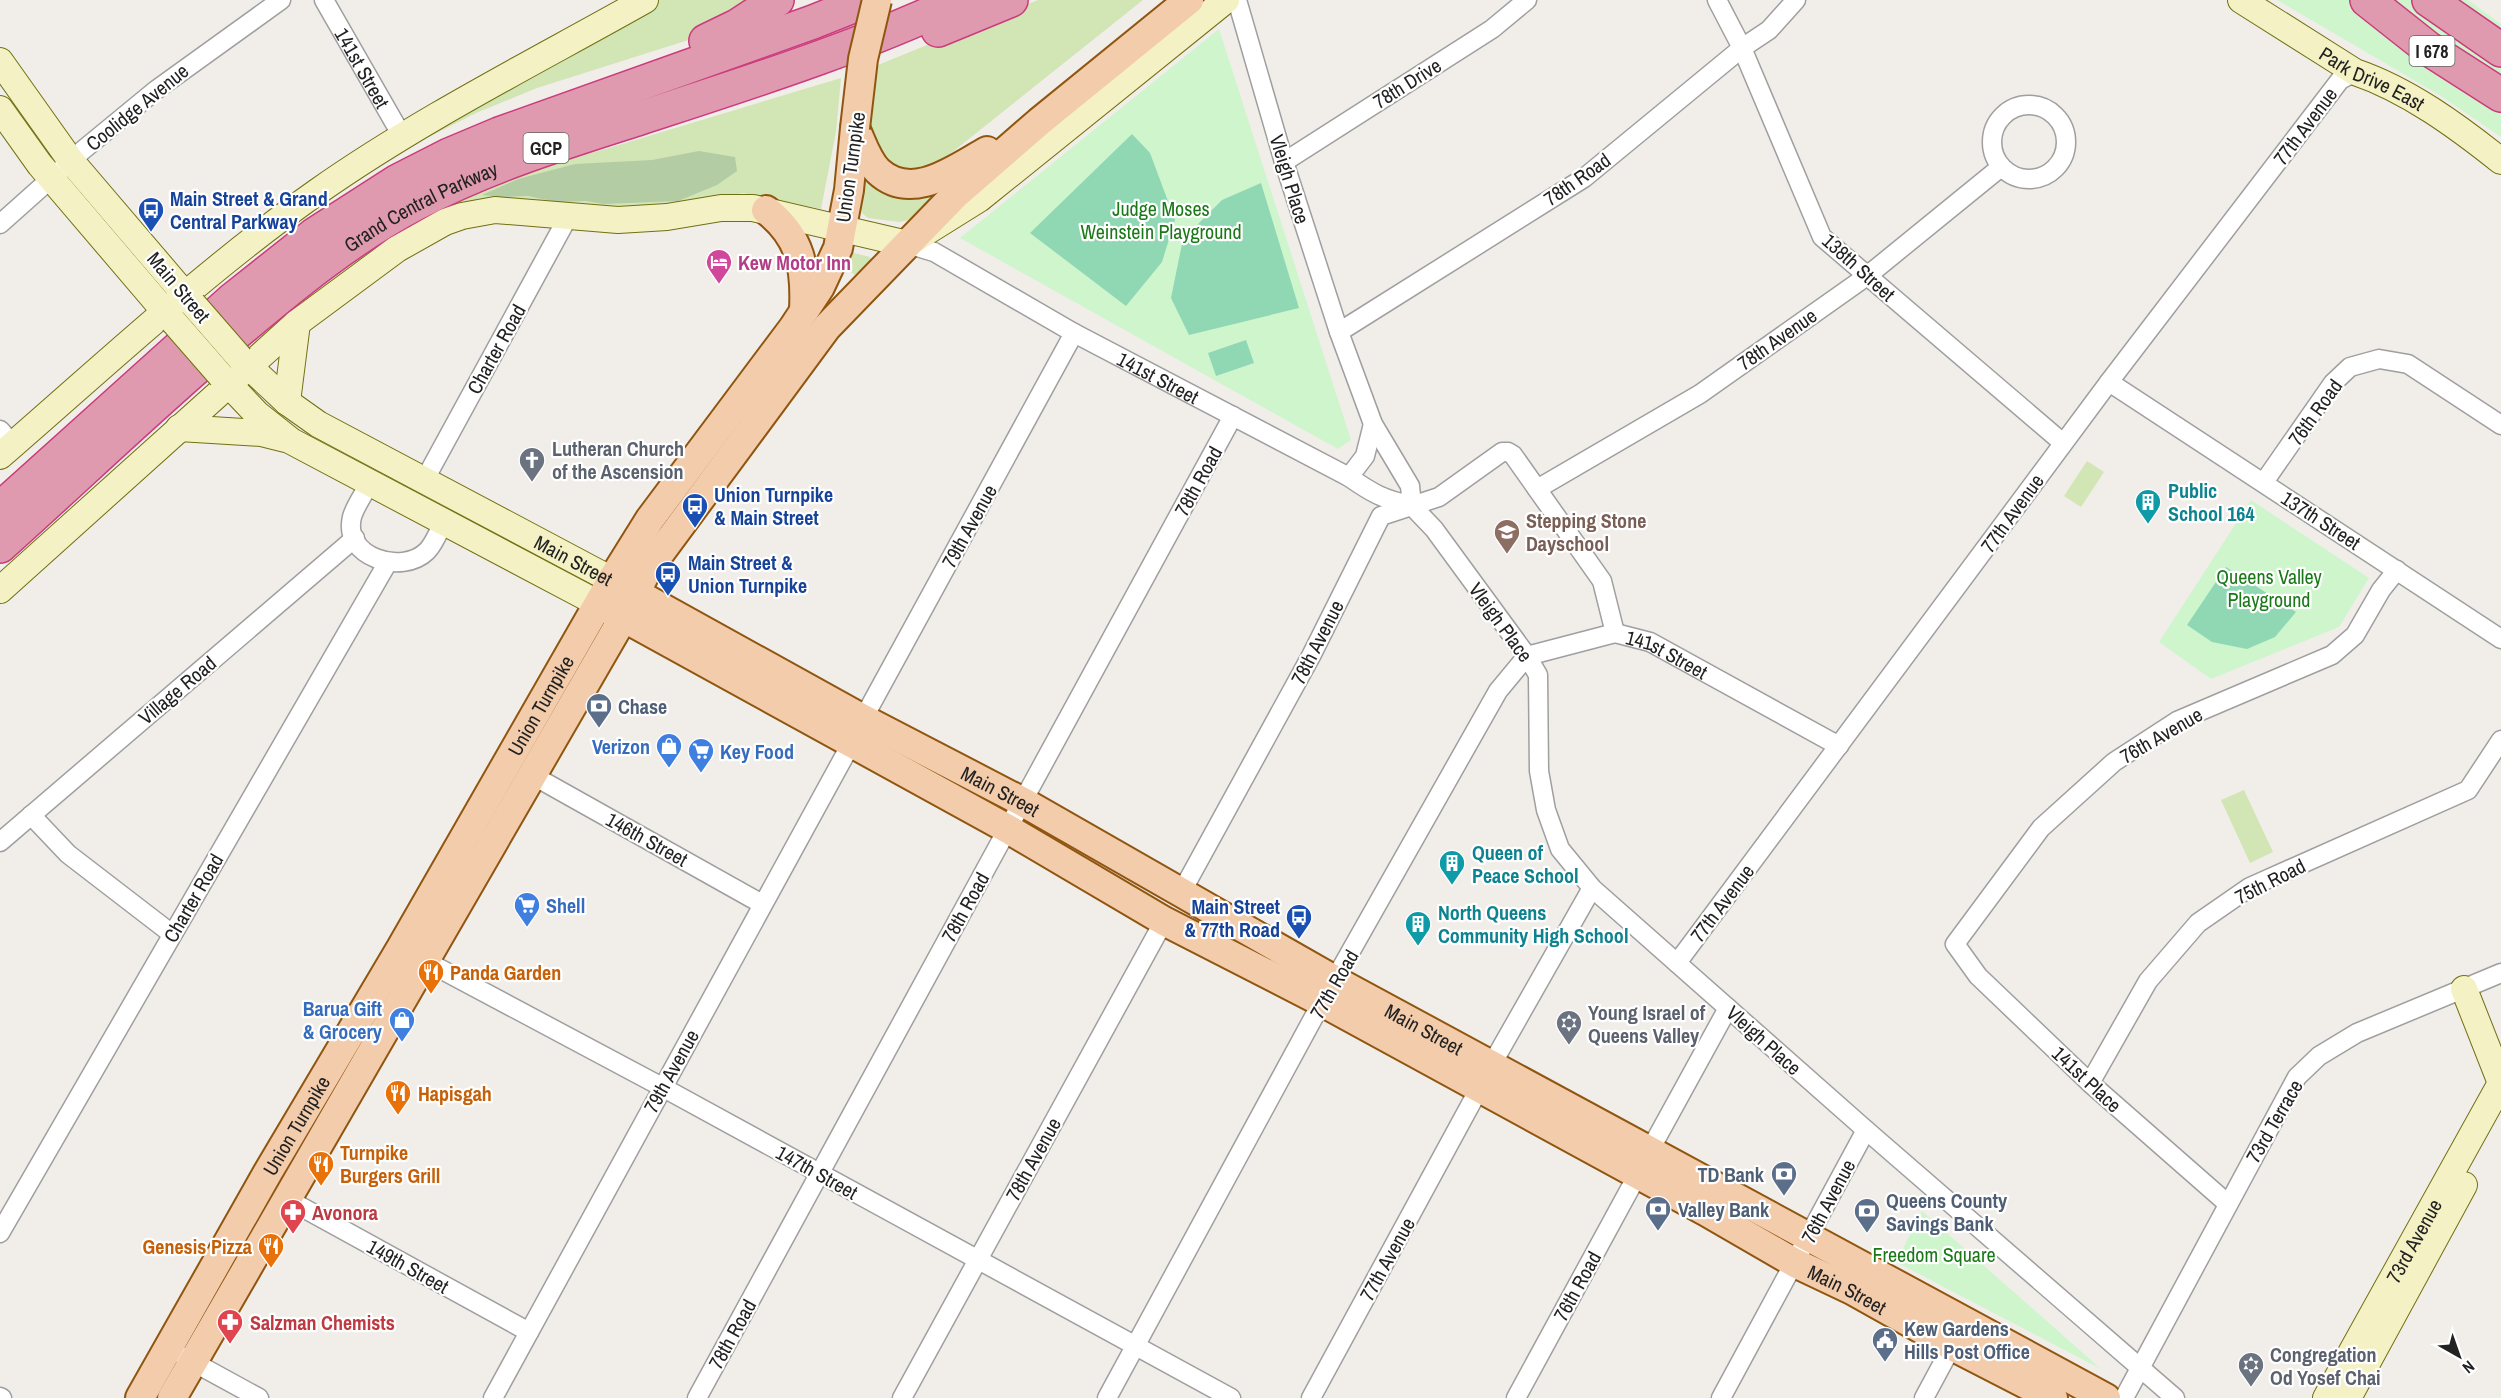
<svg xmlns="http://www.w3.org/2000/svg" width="2501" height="1398" font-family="'Archivo Narrow',sans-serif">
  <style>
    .grass { fill: #d2e5b5 }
    .forest { fill: #b4cca3 }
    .park { fill: #cef5cc }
    .pitch { fill: #90d7b4 }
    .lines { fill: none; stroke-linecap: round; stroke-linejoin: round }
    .street-casing { stroke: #9f9f9f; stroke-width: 21 }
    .secondary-casing { stroke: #717011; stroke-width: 28 }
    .primary-casing { stroke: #90560f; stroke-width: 32 }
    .highway-casing { stroke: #cb3b7d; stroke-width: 36 }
    .street { stroke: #fff; stroke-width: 18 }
    .secondary { stroke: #f4f1c4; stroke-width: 26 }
    .primary { stroke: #f3ccac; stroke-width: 28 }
    .highway { stroke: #e09aaf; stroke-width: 33 }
    .secondary-bridge-casing { stroke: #717011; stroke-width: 28; stroke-linecap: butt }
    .primary-bridge-casing { stroke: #90560f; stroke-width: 32; stroke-linecap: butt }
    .secondary-bridge { stroke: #f4f1c4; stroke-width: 26 }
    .primary-bridge { stroke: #f3ccac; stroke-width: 28 }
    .labels { text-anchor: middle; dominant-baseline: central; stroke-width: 4.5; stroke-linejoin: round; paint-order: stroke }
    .shield { fill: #fff; stroke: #646464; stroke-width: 1.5 }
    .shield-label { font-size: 18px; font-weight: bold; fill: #222 }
    .street-label { font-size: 20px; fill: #222; stroke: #fff }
    .transit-label { font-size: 20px; font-weight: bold; fill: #164399; stroke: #fff; text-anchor: start }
    .park-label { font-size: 20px; fill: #1b7818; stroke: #fff }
    .hotel-label { font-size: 20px; font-weight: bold; fill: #b23c85; stroke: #fff; text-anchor: start }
    .worship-label { font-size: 20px; font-weight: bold; fill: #5b616d; stroke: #fff; text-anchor: start }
    .culture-label { font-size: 20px; font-weight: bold; fill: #0d838f; stroke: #fff; text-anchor: start }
    .education-label { font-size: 20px; font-weight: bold; fill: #785e54; stroke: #fff; text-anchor: start }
    .service-label { font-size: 20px; font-weight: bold; fill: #4e5e75; stroke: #fff; text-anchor: start }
    .shop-label { font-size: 20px; font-weight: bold; fill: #366cbe; stroke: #fff; text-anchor: end }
    .food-label { font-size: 20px; font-weight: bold; fill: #c56008; stroke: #fff; text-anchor: start }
    .health-label { font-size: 20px; font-weight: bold; fill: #be3a42; stroke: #fff; text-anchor: start }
  </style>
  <rect width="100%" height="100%" fill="#f1eeea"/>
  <!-- grass -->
  <g class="grass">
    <polygon points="660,0 760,0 698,37 537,88 476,113 415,144 527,74"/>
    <path d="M1038 0H1143L955 150 922 173C913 171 903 170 894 167 858 152 871 98 873 67Z"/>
    <polygon points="841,78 836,132 821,209 743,193 693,204 616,210 492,200 430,215 474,191 545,164 602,150"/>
    <polygon points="866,177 930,192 933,197 910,219 905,221 899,222 868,218 862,213 860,206"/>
    <polygon points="850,252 870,257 872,262 858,277 842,266"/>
    <polygon points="2087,461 2104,472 2081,507 2064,496"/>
    <polygon points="2244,790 2273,852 2250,863 2221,800"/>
  </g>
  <!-- forest -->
  <polygon class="forest" points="699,151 735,157 737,171 717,185 678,201 604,204 586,201 556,202 528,196 501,197 482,195 518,179 575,164 652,160"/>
  <!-- park -->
  <g class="park">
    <polygon points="2277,0 2468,0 2501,24 2501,137 2441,96"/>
    <polygon points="1219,29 1351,440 1338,449 960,238"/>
    <polygon points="2251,500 2369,578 2339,627 2211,679 2159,642"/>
    <polygon points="1922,1211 2101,1369 1896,1262"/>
  </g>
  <!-- pitch -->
  <g class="pitch">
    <polygon points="1132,134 1150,153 1175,220 1162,262 1126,306 1030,233"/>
    <polygon points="1261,183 1299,308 1189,335 1171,298 1183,239 1222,200"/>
    <polygon points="1246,340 1254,363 1216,376 1208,353"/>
    <polygon points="2226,567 2296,612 2275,637 2247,649 2212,642 2187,625"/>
  </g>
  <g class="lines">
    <!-- street casing -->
    <g class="street-casing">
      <g id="street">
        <path id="s1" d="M324 0 402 136"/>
        <polyline points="1237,0 1284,162 1339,332 1373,424 1410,486 1412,506 1434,529 1527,656 1538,675 1539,771 1546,810 1560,849 1592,888 1866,1130 2175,1398"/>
        <polyline points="1717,0 1742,48 1822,237 2063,443"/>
        <circle cx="2029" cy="142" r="37"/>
        <polyline points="1284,162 1492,29 1527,0"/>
        <polyline points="0,224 83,150 156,90 281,0"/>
        <path id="s2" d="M907 244 934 252 1074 333 1349 477C1372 493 1384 500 1411 505"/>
        <polyline points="1339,332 1584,178 1742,48 1769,30 1796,0"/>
        <polyline points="2109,382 2501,639"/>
        <polyline points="0,430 13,445"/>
        <polyline points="1349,477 1365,456 1373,424"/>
        <polyline points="424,481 568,217"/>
        <polyline points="2264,482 2333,383 2350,367 2379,359 2408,364 2501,425"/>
        <path d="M369 484C364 494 355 506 352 517 342 557 402 576 427 551 434 544 439 531 443 523"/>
        <polyline points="1537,489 1700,394 1867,276 2001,167"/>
        <path id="s3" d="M1615 633 1650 642 1839 746"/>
        <polyline points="863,719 1074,333"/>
        <polyline points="532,775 762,904"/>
        <polyline points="31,815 68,854 172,934"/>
        <polyline points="0,842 355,538"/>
        <polyline points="1181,893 1311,656 1381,516 1439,497 1502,452 1508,452 1513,455 1602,581 1615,633"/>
        <polyline points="418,957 662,1087 1231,1398"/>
        <polyline points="1677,963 2109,382 2340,80 2355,72"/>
        <polyline points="1492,1064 1592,888"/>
        <polyline points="2090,1083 2148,981 2198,923 2250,887 2468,790 2501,740"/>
        <polyline points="1650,1150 1728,1008"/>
        <polyline points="287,1199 529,1332"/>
        <polyline points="2228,1204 2090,1083 1978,976 1955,944 2041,828 2114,762 2177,721 2332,655 2355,635 2381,590 2397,570"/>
        <polyline points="0,1233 388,562"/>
        <polyline points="184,1357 259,1398"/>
        <polyline points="0,1397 2,1398"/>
        <polyline points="493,1398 851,744"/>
        <polyline points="697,1398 1233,416"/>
        <polyline points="902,1398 1164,921"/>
        <polyline points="1107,1398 1322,1002 1498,691 1527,656 1615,633"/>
        <polyline points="1311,1398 1479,1089"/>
        <polyline points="1516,1398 1638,1174"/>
        <polyline points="1721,1398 1866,1130"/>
        <polyline points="1924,1398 1952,1346"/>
        <polyline points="2124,1398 2297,1077 2319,1056 2357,1033 2501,973"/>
      </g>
    </g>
    <!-- secondary casing -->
    <g class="secondary-casing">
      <g id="secondary">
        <path id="s4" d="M2241 0 2355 72C2408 90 2457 126 2501 161"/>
        <polyline points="0,61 71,161 193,304"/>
        <polyline points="0,109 40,165 173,321"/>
        <path id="s5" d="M240 358 287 402 318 424 612 580"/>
        <polyline points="221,376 257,414 291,441 599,604"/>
        <polyline points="287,402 297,323"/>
        <polyline points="179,428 261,433 285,439"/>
        <path d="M0 456C104 366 205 271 317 192 421 119 535 62 645 0"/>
        <polyline points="0,590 297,323 397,249 445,222 462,216 495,210 618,220 667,217 721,208 753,208 907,244 979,199 1226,0"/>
        <polyline points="2464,989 2501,1083"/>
        <path id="s6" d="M2326 1398 2501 1083"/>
        <polyline points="2348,1398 2464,1185"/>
      </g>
    </g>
    <!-- primary casing -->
    <g class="primary-casing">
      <g id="primary">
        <path d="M856 130C862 143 867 160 878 171 912 203 956 168 987 151"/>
        <path d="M766 210C801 237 806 268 804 310"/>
        <path id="s7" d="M612 580 863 719 1023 802 1336 981 2106 1398"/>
        <path id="s8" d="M599 604 1008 829 1164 921 1322 1002 1705 1211 1795 1263 1852 1290 1952 1346 2053 1398"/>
        <path id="s9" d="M140 1398 268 1172 401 948 612 580 650 519 793 328 820 287 838 248 849 190 855 128"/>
        <polyline points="172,1398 623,618 646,572 827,327 955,195 1039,122 1189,0"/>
      </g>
    </g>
    <!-- highway casing -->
    <g class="highway-casing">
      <g id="highway">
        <polyline points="2367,0 2429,49 2501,95"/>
        <polyline points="2429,0 2501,50"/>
        <polyline points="938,30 1011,0"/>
        <polyline points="706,41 737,26 777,0"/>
        <polyline points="0,509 232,300 314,235 398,181 449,155 499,134 813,22 868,0"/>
        <path id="s10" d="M0 546C78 476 154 403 234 335 292 286 350 238 417 203 487 166 562 143 637 119 747 83 856 49 960 0"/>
      </g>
    </g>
    <!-- street -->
    <use href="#street" class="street"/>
    <!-- secondary -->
    <use href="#secondary" class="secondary"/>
    <!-- primary -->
    <use href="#primary" class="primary"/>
    <!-- highway -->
    <use href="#highway" class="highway"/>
    <!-- secondary-bridge casing -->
    <g class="secondary-bridge-casing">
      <g id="secondary-bridge">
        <polyline points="193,304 240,358"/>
        <polyline points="173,321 221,376"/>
      </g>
    </g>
    <!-- primary-bridge casing -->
    <g class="primary-bridge-casing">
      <polyline id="primary-bridge" points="855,128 863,59 877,0"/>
    </g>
    <!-- secondary-bridge -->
    <use href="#secondary-bridge" class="secondary-bridge"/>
    <!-- primary-bridge -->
    <use href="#primary-bridge" class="primary-bridge"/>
  </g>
  <!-- icons -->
  <defs>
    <g id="bus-pin" transform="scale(1.35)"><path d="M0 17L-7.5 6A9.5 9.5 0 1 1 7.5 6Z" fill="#1a4fb4" stroke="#fff"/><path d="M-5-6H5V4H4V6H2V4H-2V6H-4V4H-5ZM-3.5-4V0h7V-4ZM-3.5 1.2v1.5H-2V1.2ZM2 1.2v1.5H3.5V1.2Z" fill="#fff"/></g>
    <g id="hotel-pin" transform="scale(1.35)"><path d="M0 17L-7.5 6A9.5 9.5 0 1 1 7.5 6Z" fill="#d1479c" stroke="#fff"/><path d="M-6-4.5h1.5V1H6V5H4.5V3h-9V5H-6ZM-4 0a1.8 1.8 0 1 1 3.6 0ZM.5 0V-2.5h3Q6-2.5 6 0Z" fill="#fff"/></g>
    <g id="church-pin" transform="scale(1.35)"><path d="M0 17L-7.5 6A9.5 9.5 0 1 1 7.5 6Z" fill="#6b7280" stroke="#fff"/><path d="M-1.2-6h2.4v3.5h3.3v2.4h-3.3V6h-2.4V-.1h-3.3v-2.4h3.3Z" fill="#fff"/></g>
    <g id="building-pin" transform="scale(1.35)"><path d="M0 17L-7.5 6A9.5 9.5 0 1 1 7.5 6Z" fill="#0f9aa8" stroke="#fff"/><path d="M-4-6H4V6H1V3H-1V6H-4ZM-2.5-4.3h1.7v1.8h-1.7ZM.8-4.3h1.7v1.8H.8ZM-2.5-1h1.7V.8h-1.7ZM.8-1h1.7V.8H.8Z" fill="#fff"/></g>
    <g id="school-pin" transform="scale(1.35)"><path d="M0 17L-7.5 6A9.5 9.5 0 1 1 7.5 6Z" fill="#8d6e63" stroke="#fff"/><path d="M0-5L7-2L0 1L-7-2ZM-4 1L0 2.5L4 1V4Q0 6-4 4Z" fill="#fff"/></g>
    <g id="bank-pin" transform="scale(1.35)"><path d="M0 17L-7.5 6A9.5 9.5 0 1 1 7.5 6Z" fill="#5c6f8a" stroke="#fff"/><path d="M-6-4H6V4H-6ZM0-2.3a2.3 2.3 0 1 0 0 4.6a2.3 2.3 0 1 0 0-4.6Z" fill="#fff"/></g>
    <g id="shop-pin" transform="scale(1.35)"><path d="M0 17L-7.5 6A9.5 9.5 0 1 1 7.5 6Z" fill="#3f7fe0" stroke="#fff"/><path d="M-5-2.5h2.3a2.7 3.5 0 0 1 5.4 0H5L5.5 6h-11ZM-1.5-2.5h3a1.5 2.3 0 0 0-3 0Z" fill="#fff"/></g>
    <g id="supermarket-pin" transform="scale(1.35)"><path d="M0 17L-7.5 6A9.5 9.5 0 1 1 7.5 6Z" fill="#3f7fe0" stroke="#fff"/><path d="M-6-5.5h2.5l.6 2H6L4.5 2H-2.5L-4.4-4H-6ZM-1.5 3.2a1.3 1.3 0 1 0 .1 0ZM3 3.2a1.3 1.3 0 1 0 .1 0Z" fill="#fff"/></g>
    <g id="restaurant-pin" transform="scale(1.35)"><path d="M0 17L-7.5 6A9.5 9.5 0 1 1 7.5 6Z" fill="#e8710a" stroke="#fff"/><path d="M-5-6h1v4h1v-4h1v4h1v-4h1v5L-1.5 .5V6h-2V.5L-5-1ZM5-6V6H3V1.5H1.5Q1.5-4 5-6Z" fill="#fff"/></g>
    <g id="synagogue-pin" transform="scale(1.35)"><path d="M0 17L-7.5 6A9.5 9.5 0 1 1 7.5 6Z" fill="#6b7280" stroke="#fff"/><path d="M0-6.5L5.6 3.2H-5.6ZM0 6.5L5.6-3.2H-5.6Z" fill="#fff"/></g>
    <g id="pharmacy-pin" transform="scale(1.35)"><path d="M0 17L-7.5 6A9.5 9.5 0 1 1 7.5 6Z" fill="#e0444e" stroke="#fff"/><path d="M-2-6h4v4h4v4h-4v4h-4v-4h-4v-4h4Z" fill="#fff"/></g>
    <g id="civic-pin" transform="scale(1.35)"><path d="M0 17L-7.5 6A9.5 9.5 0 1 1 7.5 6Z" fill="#5c6f8a" stroke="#fff"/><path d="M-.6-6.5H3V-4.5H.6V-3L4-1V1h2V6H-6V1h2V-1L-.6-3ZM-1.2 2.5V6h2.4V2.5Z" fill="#fff"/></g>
  </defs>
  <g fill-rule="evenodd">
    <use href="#bus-pin" x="151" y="210"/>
    <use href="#hotel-pin" x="719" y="262"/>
    <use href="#church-pin" x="532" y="460"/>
    <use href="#building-pin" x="2148" y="502"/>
    <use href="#bus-pin" x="695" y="506"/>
    <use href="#school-pin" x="1507" y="532"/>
    <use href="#bus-pin" x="668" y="574"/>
    <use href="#bank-pin" x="599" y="706"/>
    <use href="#shop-pin" x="669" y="746"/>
    <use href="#supermarket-pin" x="701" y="751"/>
    <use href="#building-pin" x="1452" y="863"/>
    <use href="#supermarket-pin" x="527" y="905"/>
    <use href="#bus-pin" x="1299" y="917"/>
    <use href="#building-pin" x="1418" y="924"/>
    <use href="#restaurant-pin" x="431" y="972"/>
    <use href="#shop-pin" x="402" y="1020"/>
    <use href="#synagogue-pin" x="1569" y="1023"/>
    <use href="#restaurant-pin" x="398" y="1093"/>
    <use href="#restaurant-pin" x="321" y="1164"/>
    <use href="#bank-pin" x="1784" y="1174"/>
    <use href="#bank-pin" x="1658" y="1209"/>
    <use href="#bank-pin" x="1867" y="1211"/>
    <use href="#pharmacy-pin" x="293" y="1212"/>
    <use href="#restaurant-pin" x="271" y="1246"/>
    <use href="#pharmacy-pin" x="230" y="1322"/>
    <use href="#civic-pin" x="1885" y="1340"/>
    <use href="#synagogue-pin" x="2251" y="1365"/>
  </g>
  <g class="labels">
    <!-- shield labels -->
    <g class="shield">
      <rect x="2409.5" y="36" width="45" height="30" rx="4.5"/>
      <rect x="523.5" y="133" width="45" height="30" rx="4.5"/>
    </g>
    <g class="shield-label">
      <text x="2432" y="51">I 678</text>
      <text x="546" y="148">GCP</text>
    </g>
    <!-- street labels -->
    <g class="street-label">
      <text stroke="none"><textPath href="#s1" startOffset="78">141st Street</textPath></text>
      <text stroke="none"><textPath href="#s4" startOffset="153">Park Drive East</textPath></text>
      <text transform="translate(1407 83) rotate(-32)">78th Drive</text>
      <text transform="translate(137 107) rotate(-39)">Coolidge Avenue</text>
      <text transform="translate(2305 126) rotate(-53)">77th Avenue</text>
      <text transform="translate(850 167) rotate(-82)">Union Turnpike</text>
      <text transform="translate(1290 179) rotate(73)">Vleigh Place</text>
      <text transform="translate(1577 179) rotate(-35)">78th Road</text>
      <text stroke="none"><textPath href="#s10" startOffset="543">Grand Central Parkway</textPath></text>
      <text transform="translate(1859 267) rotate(42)">138th Street</text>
      <text transform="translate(179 287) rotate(50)">Main Street</text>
      <text transform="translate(1777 339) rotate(-35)">78th Avenue</text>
      <text transform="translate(496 349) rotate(-61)">Charter Road</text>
      <text stroke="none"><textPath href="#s2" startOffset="285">141st Street</textPath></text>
      <text transform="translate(2315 412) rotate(-54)">76th Road</text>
      <text transform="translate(1198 481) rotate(-61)">78th Road</text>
      <text transform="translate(2012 513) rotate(-54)">77th Avenue</text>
      <text transform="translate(2321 520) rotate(33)">137th Street</text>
      <text transform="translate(969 526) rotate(-61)">79th Avenue</text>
      <text stroke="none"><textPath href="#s5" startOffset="392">Main Street</textPath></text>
      <text transform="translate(1501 622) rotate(54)">Vleigh Place</text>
      <text transform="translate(1317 642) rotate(-63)">78th Avenue</text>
      <text stroke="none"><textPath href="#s3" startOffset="56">141st Street</textPath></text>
      <text transform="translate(177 690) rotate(-40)">Village Road</text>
      <text stroke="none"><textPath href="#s9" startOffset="800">Union Turnpike</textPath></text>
      <text transform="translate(2161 735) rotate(-30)">76th Avenue</text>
      <text stroke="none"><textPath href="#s7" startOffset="442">Main Street</textPath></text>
      <text transform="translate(647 839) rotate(29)">146th Street</text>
      <text transform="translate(2270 881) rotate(-27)">75th Road</text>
      <text transform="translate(193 898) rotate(-60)">Charter Road</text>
      <text transform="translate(1722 903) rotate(-53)">77th Avenue</text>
      <text transform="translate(965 907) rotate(-61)">78th Road</text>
      <text transform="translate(1334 984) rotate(-60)">77th Road</text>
      <text stroke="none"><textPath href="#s7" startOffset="928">Main Street</textPath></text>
      <text transform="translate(1764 1040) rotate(42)">Vleigh Place</text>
      <text transform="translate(671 1071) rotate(-61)">79th Avenue</text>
      <text transform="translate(2087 1079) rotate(43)">141st Place</text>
      <text transform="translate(2274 1121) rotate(-60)">73rd Terrace</text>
      <text stroke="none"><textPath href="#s9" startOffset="314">Union Turnpike</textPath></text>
      <text transform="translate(1033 1159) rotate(-61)">78th Avenue</text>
      <text transform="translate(817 1172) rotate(29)">147th Street</text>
      <text transform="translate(1828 1201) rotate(-62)">76th Avenue</text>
      <text stroke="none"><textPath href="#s6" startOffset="180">73rd Avenue</textPath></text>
      <text transform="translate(1387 1259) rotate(-61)">77th Avenue</text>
      <text transform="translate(408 1266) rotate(29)">149th Street</text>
      <text transform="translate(1577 1286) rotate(-61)">76th Road</text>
      <text stroke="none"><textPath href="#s8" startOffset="1424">Main Street</textPath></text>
      <text transform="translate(732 1334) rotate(-61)">78th Road</text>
    </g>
    <!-- transit labels -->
    <g class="transit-label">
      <text x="170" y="198">Main Street &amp; Grand<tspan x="170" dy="23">Central Parkway</tspan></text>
      <text x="714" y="494">Union Turnpike<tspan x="714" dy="23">&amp; Main Street</tspan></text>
      <text x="688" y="562">Main Street &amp;<tspan x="688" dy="23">Union Turnpike</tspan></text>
      <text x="1280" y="906" text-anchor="end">Main Street<tspan x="1280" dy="23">&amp; 77th Road</tspan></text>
    </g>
    <!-- park labels -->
    <g class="park-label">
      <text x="1161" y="208">Judge Moses<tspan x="1161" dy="23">Weinstein Playground</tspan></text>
      <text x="2269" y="576">Queens Valley<tspan x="2269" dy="23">Playground</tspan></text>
      <text x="1934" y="1254">Freedom Square</text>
    </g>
    <!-- hotel labels -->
    <g class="hotel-label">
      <text x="738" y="262">Kew Motor Inn</text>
    </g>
    <!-- worship labels -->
    <g class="worship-label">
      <text x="552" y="448">Lutheran Church<tspan x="552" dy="23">of the Ascension</tspan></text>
      <text x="1588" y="1012">Young Israel of<tspan x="1588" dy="23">Queens Valley</tspan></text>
      <text x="2270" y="1354">Congregation<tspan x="2270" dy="23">Od Yosef Chai</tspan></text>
    </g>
    <!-- culture labels -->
    <g class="culture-label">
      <text x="2168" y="490">Public<tspan x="2168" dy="23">School 164</tspan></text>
      <text x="1472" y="852">Queen of<tspan x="1472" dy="23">Peace School</tspan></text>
      <text x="1438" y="912">North Queens<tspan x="1438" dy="23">Community High School</tspan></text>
    </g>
    <!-- education labels -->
    <g class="education-label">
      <text x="1526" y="520">Stepping Stone<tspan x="1526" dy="23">Dayschool</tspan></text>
    </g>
    <!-- service labels -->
    <g class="service-label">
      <text x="618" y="706">Chase</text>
      <text x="1764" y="1174" text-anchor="end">TD Bank</text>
      <text x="1886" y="1200">Queens County<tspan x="1886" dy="23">Savings Bank</tspan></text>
      <text x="1678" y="1209">Valley Bank</text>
      <text x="1904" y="1328">Kew Gardens<tspan x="1904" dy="23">Hills Post Office</tspan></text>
    </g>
    <!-- shop labels -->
    <g class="shop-label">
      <text x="650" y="746">Verizon</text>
      <text x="720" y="751" text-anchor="start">Key Food</text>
      <text x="546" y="905" text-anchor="start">Shell</text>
      <text x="382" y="1008">Barua Gift<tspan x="382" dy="23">&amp; Grocery</tspan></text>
    </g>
    <!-- food labels -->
    <g class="food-label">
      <text x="450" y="972">Panda Garden</text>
      <text x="418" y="1093">Hapisgah</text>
      <text x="340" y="1152">Turnpike<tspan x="340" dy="23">Burgers Grill</tspan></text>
      <text x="252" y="1246" text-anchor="end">Genesis Pizza</text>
    </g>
    <!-- health labels -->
    <g class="health-label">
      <text x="312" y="1212">Avonora</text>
      <text x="250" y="1322">Salzman Chemists</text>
    </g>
  </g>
  <!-- north arrow -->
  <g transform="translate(2459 1356) rotate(140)" stroke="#ffffff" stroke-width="4.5" paint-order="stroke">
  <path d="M0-4.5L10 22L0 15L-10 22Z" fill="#222222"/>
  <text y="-9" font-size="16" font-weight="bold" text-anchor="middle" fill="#222222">N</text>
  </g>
</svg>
